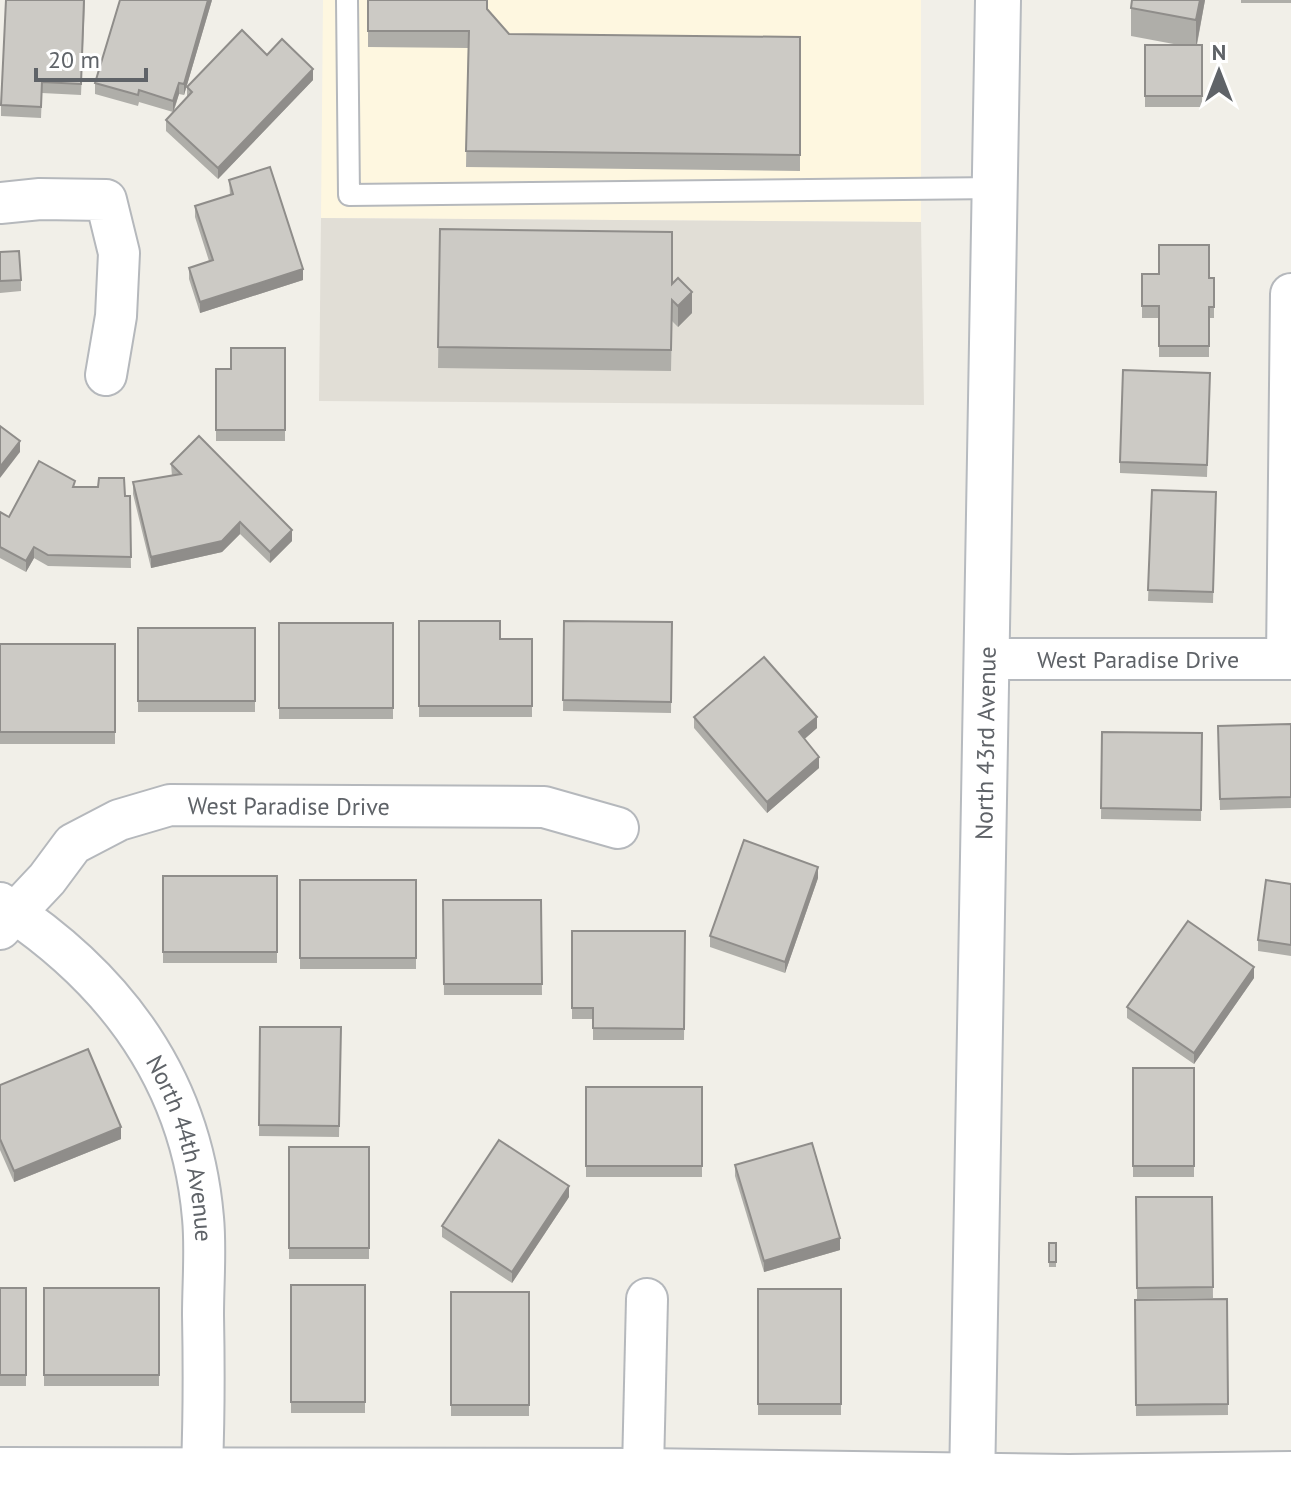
<svg xmlns="http://www.w3.org/2000/svg" width="1291" height="1485" font-family="'PT Sans',sans-serif">
  <style>
    .commercial { fill: #fef7e0 }
    .education { fill: #e1ded6 }
    .lines { fill: none; stroke-linecap: round; stroke-linejoin: round }
    .lane-casing { stroke: #b5b8bc; stroke-width: 24 }
    .street-casing { stroke: #b5b8bc; stroke-width: 44 }
    .secondary-casing { stroke: #b6babf; stroke-width: 48 }
    .lane { stroke: #fff; stroke-width: 20 }
    .street { stroke: #fff; stroke-width: 40 }
    .secondary { stroke: #fff; stroke-width: 44 }
    .wall { fill: #afaea9 }
    .shaded-wall { fill: #8f8d8a }
    .building { fill: #cccac5; stroke: #8f8d8a; stroke-width: 2 }
    .labels { text-anchor: middle; dominant-baseline: central; stroke-width: 7; stroke-linejoin: round; paint-order: stroke }
    .street-label { font-size: 24px; fill: #5f6368; stroke: #fff }
  </style>
  <rect width="100%" height="100%" fill="#f1efe8"/>
  <!-- commercial -->
  <polygon class="commercial" points="323,0 921,0 921,222 321,218"/>
  <!-- education -->
  <polygon class="education" points="321,218 921,222 924,405 319,401"/>
  <g class="lines">
    <!-- lane casing -->
    <g class="lane-casing">
      <polyline id="lane" points="347,0 349,195 997,188"/>
    </g>
    <!-- street casing -->
    <g class="street-casing">
      <g id="street">
        <polyline points="0,203 40,199 106,200 119,253 116,316 106,375"/>
        <path id="s1" d="M986 659H1291"/>
        <polyline points="1287,659 1291,294"/>
        <path id="s2" d="M0 903C114 977 191 1078 203 1218 206 1249 203 1283 203 1315 204 1366 204 1416 202 1467"/>
        <path id="s3" d="M0 929 47 879 73 844 119 820 170 805 544 807 618 828"/>
        <polyline points="0,1468 643,1469 1069,1475 1291,1472"/>
        <polyline points="643,1469 647,1299"/>
      </g>
    </g>
    <!-- secondary casing -->
    <g class="secondary-casing">
      <g id="secondary">
        <path id="s4" d="M972 1485 998 0"/>
      </g>
    </g>
    <!-- lane -->
    <use href="#lane" class="lane"/>
    <!-- street -->
    <use href="#street" class="street"/>
    <!-- secondary -->
    <use href="#secondary" class="secondary"/>
  </g>
  <!-- wall -->
  <g class="wall">
    <polygon points="85,0 81,95 42,93 41,118 1,116 1,105"/>
    <polygon points="212,0 184,95 179,94 174,111 187,98 187,87 267,55 313,80 218,179 166,131 166,120 173,112 139,102 138,106 95,94 95,83"/>
    <polygon points="368,0 487,10 509,34 800,37 800,171 466,167 468,48 368,47"/>
    <polygon points="1132,0 1205,0 1197,45 1202,45 1202,107 1145,107 1145,45 1179,45 1131,36 1131,8"/>
    <rect x="1241" y="0" width="50" height="3"/>
    <polygon points="229,180 303,280 200,313 189,279 189,268 209,261 195,217 195,206 230,195"/>
    <polygon points="440,229 672,284 692,313 678,327 672,321 671,371 438,368"/>
    <polygon points="0,252 21,280 21,291 0,293"/>
    <polygon points="1142,274 1214,278 1214,318 1209,318 1209,357 1159,357 1159,318 1142,318"/>
    <polygon points="285,348 285,441 216,441 216,369 231,369"/>
    <polygon points="1210,373 1207,477 1120,473 1120,462"/>
    <polygon points="171,464 292,541 270,563 240,534 222,552 151,568 133,494 133,482 172,476"/>
    <polygon points="75,487 130,496 131,568 48,566 34,558 26,572 0,558 0,512 9,517"/>
    <polygon points="1152,490 1216,492 1213,603 1148,601"/>
    <polygon points="419,621 500,639 532,639 532,717 419,717"/>
    <polygon points="564,621 672,622 671,713 563,711"/>
    <rect x="279" y="623" width="114" height="96"/>
    <rect x="138" y="628" width="117" height="84"/>
    <rect x="0" y="644" width="115" height="100"/>
    <polygon points="694,717 817,728 804,739 819,768 767,813 694,728"/>
    <polygon points="1291,724 1291,808 1220,810 1218,726"/>
    <polygon points="1102,732 1202,733 1201,821 1101,819"/>
    <rect x="163" y="876" width="114" height="87"/>
    <polygon points="818,878 785,973 710,947 710,936"/>
    <rect x="300" y="880" width="116" height="89"/>
    <polygon points="1291,884 1291,956 1258,951 1258,940"/>
    <polygon points="443,900 541,900 542,995 444,995"/>
    <polygon points="572,931 685,931 684,1040 593,1040 593,1019 572,1019"/>
    <polygon points="1254,978 1194,1064 1127,1018 1127,1007"/>
    <polygon points="260,1027 341,1027 339,1137 259,1136"/>
    <rect x="1133" y="1068" width="61" height="109"/>
    <polygon points="0,1085 121,1139 14,1182 0,1150"/>
    <rect x="586" y="1087" width="116" height="90"/>
    <rect x="289" y="1147" width="80" height="112"/>
    <polygon points="735,1165 840,1250 764,1272 735,1176"/>
    <polygon points="569,1197 512,1283 442,1237 442,1226"/>
    <polygon points="1136,1197 1212,1197 1213,1298 1137,1299"/>
    <rect x="1049" y="1243" width="7" height="24"/>
    <rect x="291" y="1285" width="74" height="128"/>
    <rect x="0" y="1288" width="26" height="98"/>
    <rect x="44" y="1288" width="115" height="98"/>
    <rect x="758" y="1289" width="83" height="126"/>
    <rect x="451" y="1292" width="78" height="124"/>
    <polygon points="1227,1299 1228,1415 1136,1416 1135,1300"/>
  </g>
  <!-- shaded-wall -->
  <g class="shaded-wall">
    <polygon points="208,0 212,0 184,95 184,84"/>
    <polygon points="1200,0 1205,0 1196,48 1196,20"/>
    <polygon points="313,69 313,80 218,179 218,168"/>
    <polygon points="179,83 179,94 173,112 173,101"/>
    <polygon points="303,269 303,280 200,313 200,302"/>
    <polygon points="692,292 692,313 678,327 678,306"/>
    <polygon points="20,441 20,452 0,478 0,467"/>
    <polygon points="240,522 240,534 222,552 151,568 151,557"/>
    <polygon points="292,530 292,541 270,563 270,552"/>
    <polygon points="34,547 34,558 26,572 26,561"/>
    <polygon points="817,717 817,728 799,744 799,732"/>
    <polygon points="819,757 819,768 767,813 767,802"/>
    <polygon points="818,867 818,878 785,973 785,962"/>
    <polygon points="1254,967 1254,978 1194,1064 1194,1053"/>
    <polygon points="121,1127 121,1139 14,1182 14,1171"/>
    <polygon points="569,1186 569,1197 512,1283 512,1272"/>
    <polygon points="840,1238 840,1250 764,1272 764,1261"/>
  </g>
  <!-- building -->
  <g class="building">
    <polygon points="6,0 84,0 81,84 42,82 41,107 1,105"/>
    <polygon points="120,0 208,0 184,84 179,83 173,101 139,90 138,95 95,83"/>
    <polygon points="368,0 487,0 487,9 509,34 800,37 800,155 466,151 469,31 368,31"/>
    <polygon points="1132,0 1200,0 1196,20 1131,8"/>
    <polygon points="242,30 267,55 282,39 313,69 218,168 166,120 192,92 187,87"/>
    <rect x="1145" y="45" width="57" height="51"/>
    <polygon points="270,167 303,269 200,302 189,268 213,260 195,206 233,194 229,180"/>
    <polygon points="440,229 672,232 672,284 678,278 692,292 678,306 672,300 671,350 438,347"/>
    <polygon points="1159,245 1209,245 1209,278 1214,278 1214,307 1209,307 1209,346 1159,346 1159,306 1142,306 1142,274 1159,274"/>
    <polygon points="19,251 21,280 0,281 0,252"/>
    <polygon points="231,348 285,348 285,430 216,430 216,369 231,369"/>
    <polygon points="1123,370 1210,373 1207,465 1120,462"/>
    <polygon points="0,426 20,441 0,467"/>
    <polygon points="199,436 292,530 270,552 240,522 222,541 151,557 133,482 181,474 171,464"/>
    <polygon points="39,461 75,481 73,487 98,487 99,478 124,478 125,496 130,496 131,557 48,555 34,547 26,561 0,547 0,512 9,517"/>
    <polygon points="1152,490 1216,492 1213,592 1148,590"/>
    <polygon points="419,621 500,621 500,639 532,639 532,706 419,706"/>
    <polygon points="564,621 672,622 671,702 563,700"/>
    <rect x="279" y="623" width="114" height="85"/>
    <rect x="138" y="628" width="117" height="73"/>
    <rect x="0" y="644" width="115" height="88"/>
    <polygon points="764,657 817,717 799,732 819,757 767,802 694,717"/>
    <polygon points="1291,724 1291,797 1220,799 1218,726"/>
    <polygon points="1102,732 1202,733 1201,810 1101,808"/>
    <polygon points="744,840 818,867 785,962 710,936"/>
    <rect x="163" y="876" width="114" height="76"/>
    <rect x="300" y="880" width="116" height="78"/>
    <polygon points="1266,880 1291,884 1291,945 1258,940"/>
    <polygon points="443,900 541,900 542,984 444,984"/>
    <polygon points="1188,921 1254,967 1194,1053 1127,1007"/>
    <polygon points="572,931 685,931 684,1029 593,1028 593,1008 572,1008"/>
    <polygon points="260,1027 341,1027 339,1126 259,1125"/>
    <polygon points="88,1049 121,1127 14,1171 0,1139 0,1085"/>
    <rect x="1133" y="1068" width="61" height="98"/>
    <rect x="586" y="1087" width="116" height="79"/>
    <polygon points="499,1140 569,1186 512,1272 442,1226"/>
    <polygon points="812,1143 840,1238 764,1261 735,1165"/>
    <rect x="289" y="1147" width="80" height="101"/>
    <polygon points="1136,1197 1212,1197 1213,1287 1137,1288"/>
    <rect x="1049" y="1243" width="7" height="19"/>
    <rect x="291" y="1285" width="74" height="117"/>
    <rect x="0" y="1288" width="26" height="87"/>
    <rect x="44" y="1288" width="115" height="87"/>
    <rect x="758" y="1289" width="83" height="115"/>
    <rect x="451" y="1292" width="78" height="113"/>
    <polygon points="1227,1299 1228,1404 1136,1405 1135,1300"/>
  </g>
  <g class="labels">
    <!-- street labels -->
    <g class="street-label">
      <text stroke="none"><textPath href="#s1" startOffset="152">West Paradise Drive</textPath></text>
      <text stroke="none"><textPath href="#s4" startOffset="742">North 43rd Avenue</textPath></text>
      <text stroke="none"><textPath href="#s3" startOffset="336">West Paradise Drive</textPath></text>
      <text stroke="none"><textPath href="#s2" startOffset="316">North 44th Avenue</textPath></text>
    </g>
  </g>
  <!-- north arrow -->
  <g transform="translate(1219 72)" stroke="#ffffff" stroke-width="6" paint-order="stroke">
  <path d="M0-6L14 30L0 20L-14 30Z" fill="#5f6368"/>
  <text y="-12" font-size="22" font-weight="bold" text-anchor="middle" fill="#5f6368">N</text>
  </g>
  <!-- scale -->
  <path d="M36 68v12h110v-12" fill="none" stroke="#5f6368" stroke-width="4"/>
  <text x="48" y="68" font-size="24" fill="#5f6368" stroke="#ffffff" stroke-width="6" paint-order="stroke">20 m</text>
</svg>
